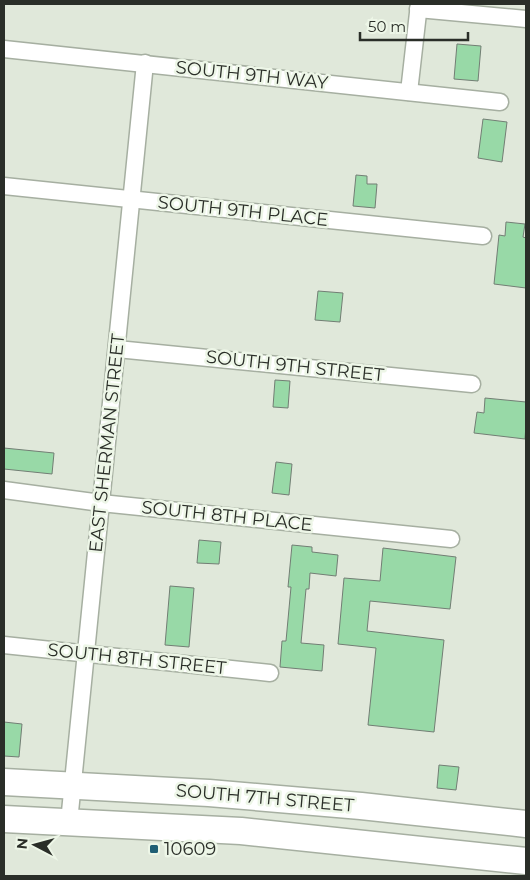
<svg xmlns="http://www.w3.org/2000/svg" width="530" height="880" font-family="Montserrat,sans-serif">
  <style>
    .building { fill: #98d9a7; stroke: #727e74 }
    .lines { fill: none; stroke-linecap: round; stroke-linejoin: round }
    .minor-casing { stroke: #a6afa1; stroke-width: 19 }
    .primary-casing { stroke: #a6afa1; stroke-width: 29 }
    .minor { stroke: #fff; stroke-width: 16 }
    .primary { stroke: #fff; stroke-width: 26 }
    .poi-dot { fill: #1f5e74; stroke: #edf6e7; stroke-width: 2 }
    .labels { text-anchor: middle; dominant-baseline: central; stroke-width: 5; stroke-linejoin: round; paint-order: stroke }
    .street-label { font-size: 18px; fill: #2a2e28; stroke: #edf6e7 }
    .poi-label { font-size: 18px; fill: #2a2e28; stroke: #edf6e7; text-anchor: start }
  </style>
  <rect width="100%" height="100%" fill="#e0e8da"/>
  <!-- building -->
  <g class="building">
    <polygon points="457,44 481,46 478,81 454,79"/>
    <polygon points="483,119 507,122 502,162 478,158"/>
    <polygon points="356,175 367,176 367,184 377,184 375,208 353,206"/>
    <polygon points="506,222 525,224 523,237 526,238 526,288 494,284 499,235 505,236"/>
    <polygon points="318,291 343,293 340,322 315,320"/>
    <polygon points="275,380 290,381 288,408 273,407"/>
    <polygon points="485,398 526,402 526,425 525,439 474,433 477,412 484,413"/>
    <polygon points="4,448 54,453 52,474 4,469"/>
    <polygon points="276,462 292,464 289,495 272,493"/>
    <polygon points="199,540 221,542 219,564 197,563"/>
    <polygon points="292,545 312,547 312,552 338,555 336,576 310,573 309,589 306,589 301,643 324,645 322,671 280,667 282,641 286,641 291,587 288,587"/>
    <polygon points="383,548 456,557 450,609 370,601 367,631 444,640 434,732 368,725 376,648 338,644 344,578 380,581"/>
    <polygon points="170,586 194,588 189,647 165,645"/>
    <polygon points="4,722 22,724 19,757 4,756"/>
    <polygon points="439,765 459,767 456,790 437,788"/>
  </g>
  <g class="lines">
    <!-- minor casing -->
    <g class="minor-casing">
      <g id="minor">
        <polyline points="418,9 526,19"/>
        <polyline points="4,49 500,102"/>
        <polyline points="409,92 419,4"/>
        <polyline points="4,186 483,236"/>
        <polyline points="117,349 472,384"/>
        <polyline points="4,490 101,503 451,539"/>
        <polyline points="4,645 270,673"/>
        <polyline points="69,822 145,63"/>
      </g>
    </g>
    <!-- primary casing -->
    <g class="primary-casing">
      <g id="primary">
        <polyline points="4,782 209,793 361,806 526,824"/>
        <polyline points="4,819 241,831 526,861"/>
      </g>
    </g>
    <!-- minor -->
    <use href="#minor" class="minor"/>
    <!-- primary -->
    <use href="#primary" class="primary"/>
  </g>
  <!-- markers -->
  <rect class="poi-dot" x="149" y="844" width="10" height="10" rx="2.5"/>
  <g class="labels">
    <!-- street labels -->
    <g class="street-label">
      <text transform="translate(252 75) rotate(6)">SOUTH 9TH WAY</text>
      <text transform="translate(243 211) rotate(6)">SOUTH 9TH PLACE</text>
      <text transform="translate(295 366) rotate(6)">SOUTH 9TH STREET</text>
      <text transform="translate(107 443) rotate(-84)">EAST SHERMAN STREET</text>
      <text transform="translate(227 516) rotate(6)">SOUTH 8TH PLACE</text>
      <text transform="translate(137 659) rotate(6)">SOUTH 8TH STREET</text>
      <text transform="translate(265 798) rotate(5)">SOUTH 7TH STREET</text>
    </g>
    <!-- poi labels -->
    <g class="poi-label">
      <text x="164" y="849">10609</text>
    </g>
  </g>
  <!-- border -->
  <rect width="530" height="880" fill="none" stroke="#2a2e28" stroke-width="10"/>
  <!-- north arrow -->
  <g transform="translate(35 845) rotate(276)" stroke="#edf6e7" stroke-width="4" paint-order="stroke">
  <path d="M0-4L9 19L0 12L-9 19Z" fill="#2a2e28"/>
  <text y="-8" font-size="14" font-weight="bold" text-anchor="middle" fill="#2a2e28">N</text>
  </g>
  <!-- scale -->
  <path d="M360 32v8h108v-8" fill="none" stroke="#2a2e28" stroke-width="2.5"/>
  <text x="368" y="32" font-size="15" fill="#2a2e28" stroke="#edf6e7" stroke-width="4" paint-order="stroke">50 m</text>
</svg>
